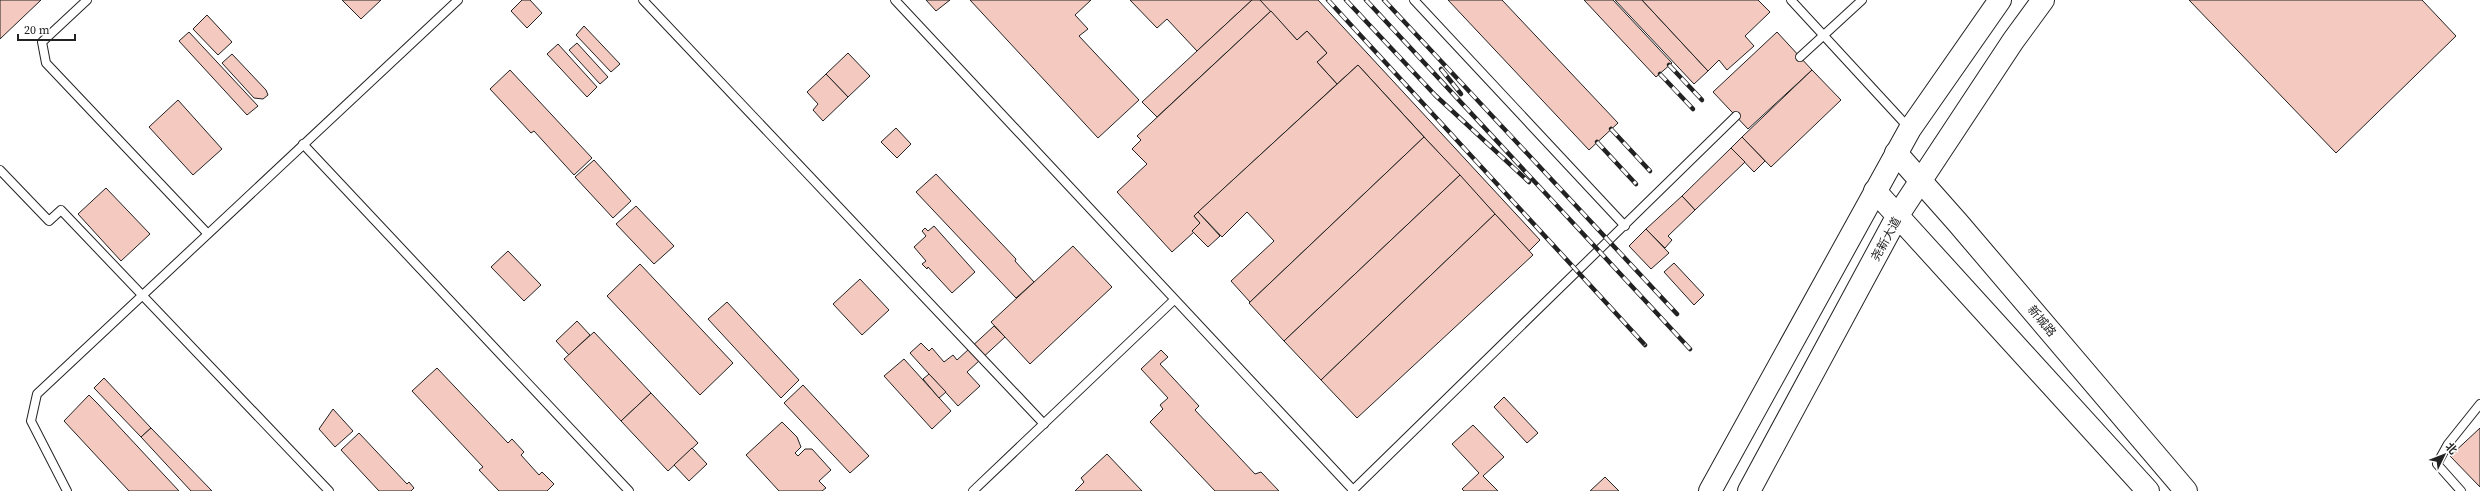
<svg xmlns="http://www.w3.org/2000/svg" width="2480" height="491" font-family="'Source Serif 4','Noto Sans SC',serif">
  <style>
    .building { fill: #f3c9c0; stroke: #222 }
    .lines { fill: none; stroke-linecap: round; stroke-linejoin: round }
    .lane-casing { stroke: #222; stroke-width: 10 }
    .secondary-casing { stroke: #222; stroke-width: 24 }
    .primary-casing { stroke: #222; stroke-width: 24 }
    .lane { stroke: #fff; stroke-width: 8 }
    .secondary { stroke: #fff; stroke-width: 22 }
    .primary { stroke: #fff; stroke-width: 22 }
    .rail-casing { stroke: #222; stroke-width: 4.5 }
    .rail { stroke: #fff; stroke-width: 3; stroke-dasharray: 9; stroke-linecap: butt }
    .labels { text-anchor: middle; dominant-baseline: central; stroke-width: 3; stroke-linejoin: round; paint-order: stroke }
    .street-label { font-size: 12px; fill: #222; stroke: #fff }
  </style>
  <rect width="100%" height="100%" fill="#fff"/>
  <!-- building -->
  <g class="building">
    <polygon points="0,0 41,0 0,39"/>
    <polygon points="342,0 381,0 361,19"/>
    <polygon points="522,0 530,0 542,13 527,28 511,11"/>
    <polygon points="926,0 950,0 936,11"/>
    <polygon points="970,0 1091,0 1075,15 1088,29 1079,36 1139,100 1098,138"/>
    <polygon points="1130,0 1252,0 1197,51 1167,19 1157,28"/>
    <polygon points="1252,0 1260,0 1271,11 1157,117 1142,102"/>
    <polygon points="1260,0 1318,0 1540,240 1529,251 1358,65 1337,84 1317,62 1327,53 1307,31 1297,40"/>
    <polygon points="1448,0 1502,0 1618,123 1589,150"/>
    <polygon points="1584,0 1613,0 1672,63 1656,77"/>
    <polygon points="1615,0 1642,0 1708,71 1694,84"/>
    <polygon points="1642,0 1758,0 1770,12 1745,36 1754,46 1727,70 1719,60 1708,71"/>
    <polygon points="2189,0 2422,0 2456,36 2336,153"/>
    <polygon points="1271,11 1297,40 1307,31 1327,53 1317,62 1337,84 1194,216 1200,223 1192,231 1194,232 1172,252 1117,192 1147,164 1132,149 1141,140 1137,136"/>
    <polygon points="207,15 232,42 218,55 193,29"/>
    <polygon points="584,26 620,64 611,72 576,35"/>
    <polygon points="189,32 258,106 247,115 179,41"/>
    <polygon points="1777,32 1812,70 1748,129 1713,92"/>
    <polygon points="577,43 608,77 600,84 569,50"/>
    <polygon points="558,44 597,87 587,97 547,54"/>
    <polygon points="848,53 870,76 848,97 826,74"/>
    <polygon points="232,54 266,90 268,95 263,99 254,98 222,63"/>
    <polygon points="1358,65 1424,137 1250,302 1231,281 1274,241 1247,212 1222,237 1198,212"/>
    <polygon points="510,70 592,158 574,175 534,131 531,133 490,89"/>
    <polygon points="1812,70 1841,100 1771,167 1742,137"/>
    <polygon points="826,74 848,97 823,121 813,110 818,104 807,92"/>
    <polygon points="178,100 222,149 193,175 149,127"/>
    <polygon points="896,128 911,144 897,158 881,142"/>
    <polygon points="1424,137 1460,175 1284,341 1249,303"/>
    <polygon points="1742,137 1765,161 1754,172 1731,148"/>
    <polygon points="1731,148 1745,162 1695,210 1682,196"/>
    <polygon points="594,160 631,201 613,218 575,177"/>
    <polygon points="936,174 1016,259 1015,261 1034,282 1016,298 916,192"/>
    <polygon points="1460,175 1495,214 1321,380 1284,341"/>
    <polygon points="106,188 150,234 121,261 78,214"/>
    <polygon points="1682,196 1695,210 1668,236 1672,240 1665,248 1646,229"/>
    <polygon points="636,206 674,246 654,264 616,224"/>
    <polygon points="1198,212 1220,236 1208,247 1192,231 1200,223 1194,216"/>
    <polygon points="1495,214 1533,255 1357,418 1321,380"/>
    <polygon points="934,226 975,272 952,293 928,267 927,269 922,264 926,261 914,247 926,236 922,231 925,228 928,231"/>
    <polygon points="1646,229 1669,253 1651,269 1629,246"/>
    <polygon points="1073,246 1112,287 1030,364 991,322"/>
    <polygon points="508,251 541,285 524,301 491,267"/>
    <polygon points="1674,263 1704,295 1694,305 1664,272"/>
    <polygon points="640,264 733,363 700,395 607,296"/>
    <polygon points="860,279 889,310 862,335 833,304"/>
    <polygon points="727,302 799,380 781,398 708,319"/>
    <polygon points="577,321 590,335 569,355 556,341"/>
    <polygon points="994,326 1005,337 967,372 980,386 958,406 910,353 921,343 929,351 932,348 944,362 953,355 957,360"/>
    <polygon points="594,332 651,393 621,421 564,359"/>
    <polygon points="1161,350 1168,357 1160,364 1199,406 1195,410 1255,474 1261,472 1279,491 1215,491 1150,422 1163,409 1160,405 1168,398 1141,369"/>
    <polygon points="904,359 951,411 932,429 884,376"/>
    <polygon points="437,368 508,443 512,439 524,452 521,455 539,475 542,472 554,484 547,491 499,491 479,470 483,467 412,391"/>
    <polygon points="929,374 946,392 939,398 923,379"/>
    <polygon points="104,378 151,428 141,437 94,388"/>
    <polygon points="803,385 869,456 850,473 784,403"/>
    <polygon points="651,393 698,443 668,471 621,421"/>
    <polygon points="89,395 97,403 179,491 129,491 64,421"/>
    <polygon points="1504,397 1538,433 1527,443 1494,407"/>
    <polygon points="333,409 353,431 335,447 319,429"/>
    <polygon points="782,422 797,437 801,447 795,453 798,456 805,449 812,449 831,470 819,481 826,488 822,491 779,491 746,455"/>
    <polygon points="1473,425 1504,457 1483,476 1498,491 1464,491 1462,489 1479,473 1452,444"/>
    <polygon points="151,428 212,491 191,491 141,437"/>
    <polygon points="2480,428 2480,487 2450,456"/>
    <polygon points="359,433 407,484 409,482 414,488 411,491 379,491 341,450"/>
    <polygon points="692,448 707,464 689,481 674,465"/>
    <polygon points="1107,454 1142,491 1075,491 1084,482 1081,478"/>
    <polygon points="1605,477 1619,491 1590,491"/>
  </g>
  <g class="lines">
    <!-- lane casing -->
    <g class="lane-casing">
      <g id="lane">
        <polyline points="87,0 42,42 46,63 207,233"/>
        <polyline points="643,0 1044,424"/>
        <polyline points="895,0 1354,491"/>
        <polyline points="1414,0 1625,226"/>
        <polyline points="1791,0 1909,128"/>
        <polyline points="1800,57 1862,0"/>
        <polyline points="303,144 629,491"/>
        <polyline points="0,170 49,221 61,210 329,491"/>
        <polyline points="67,491 31,421 37,394 458,0"/>
        <polyline points="973,491 1174,300"/>
        <polyline points="1352,491 1736,116"/>
        <polyline points="2461,491 2437,464 2448,444 2480,404"/>
      </g>
    </g>
    <!-- secondary casing -->
    <g class="secondary-casing">
      <g id="secondary">
        <polyline points="1896,153 1958,223 2186,491"/>
        <polyline points="1875,191 2148,491"/>
      </g>
    </g>
    <!-- primary casing -->
    <g class="primary-casing">
      <g id="primary">
        <polyline points="1710,491 1910,129 2000,0"/>
        <polyline points="1749,491 1898,215 2013,41 2043,0"/>
      </g>
    </g>
    <!-- lane -->
    <use href="#lane" class="lane"/>
    <!-- secondary -->
    <use href="#secondary" class="secondary"/>
    <!-- primary -->
    <use href="#primary" class="primary"/>
    <!-- rail casing -->
    <g class="rail-casing">
      <g id="rail">
        <polyline points="1328,0 1645,345"/>
        <polyline points="1346,0 1435,95 1529,182"/>
        <polyline points="1366,0 1690,349"/>
        <polyline points="1384,0 1677,314"/>
        <polyline points="1669,65 1702,100"/>
        <polyline points="1441,69 1461,94"/>
        <polyline points="1660,74 1693,109"/>
        <polyline points="1611,129 1650,171"/>
        <polyline points="1597,142 1636,184"/>
      </g>
    </g>
    <!-- rail -->
    <use href="#rail" class="rail"/>
  </g>
  <g class="labels">
    <!-- street labels -->
    <g class="street-label">
      <text transform="translate(1886 239) rotate(-61)">尧新大道</text>
      <text transform="translate(2042 321) rotate(50)">新城路</text>
    </g>
  </g>
  <!-- north arrow -->
  <g transform="translate(2444 455) rotate(47)" stroke="#ffffff" stroke-width="3" paint-order="stroke">
  <path d="M0-3L7 15L0 10L-7 15Z" fill="#222222"/>
  <text y="-6" font-size="11" font-weight="bold" text-anchor="middle" fill="#222222">北</text>
  </g>
  <!-- scale -->
  <path d="M18 34v6h57v-6" fill="none" stroke="#222222" stroke-width="2"/>
  <text x="24" y="34" font-size="12" fill="#222222" stroke="#ffffff" stroke-width="3" paint-order="stroke">20 m</text>
</svg>
